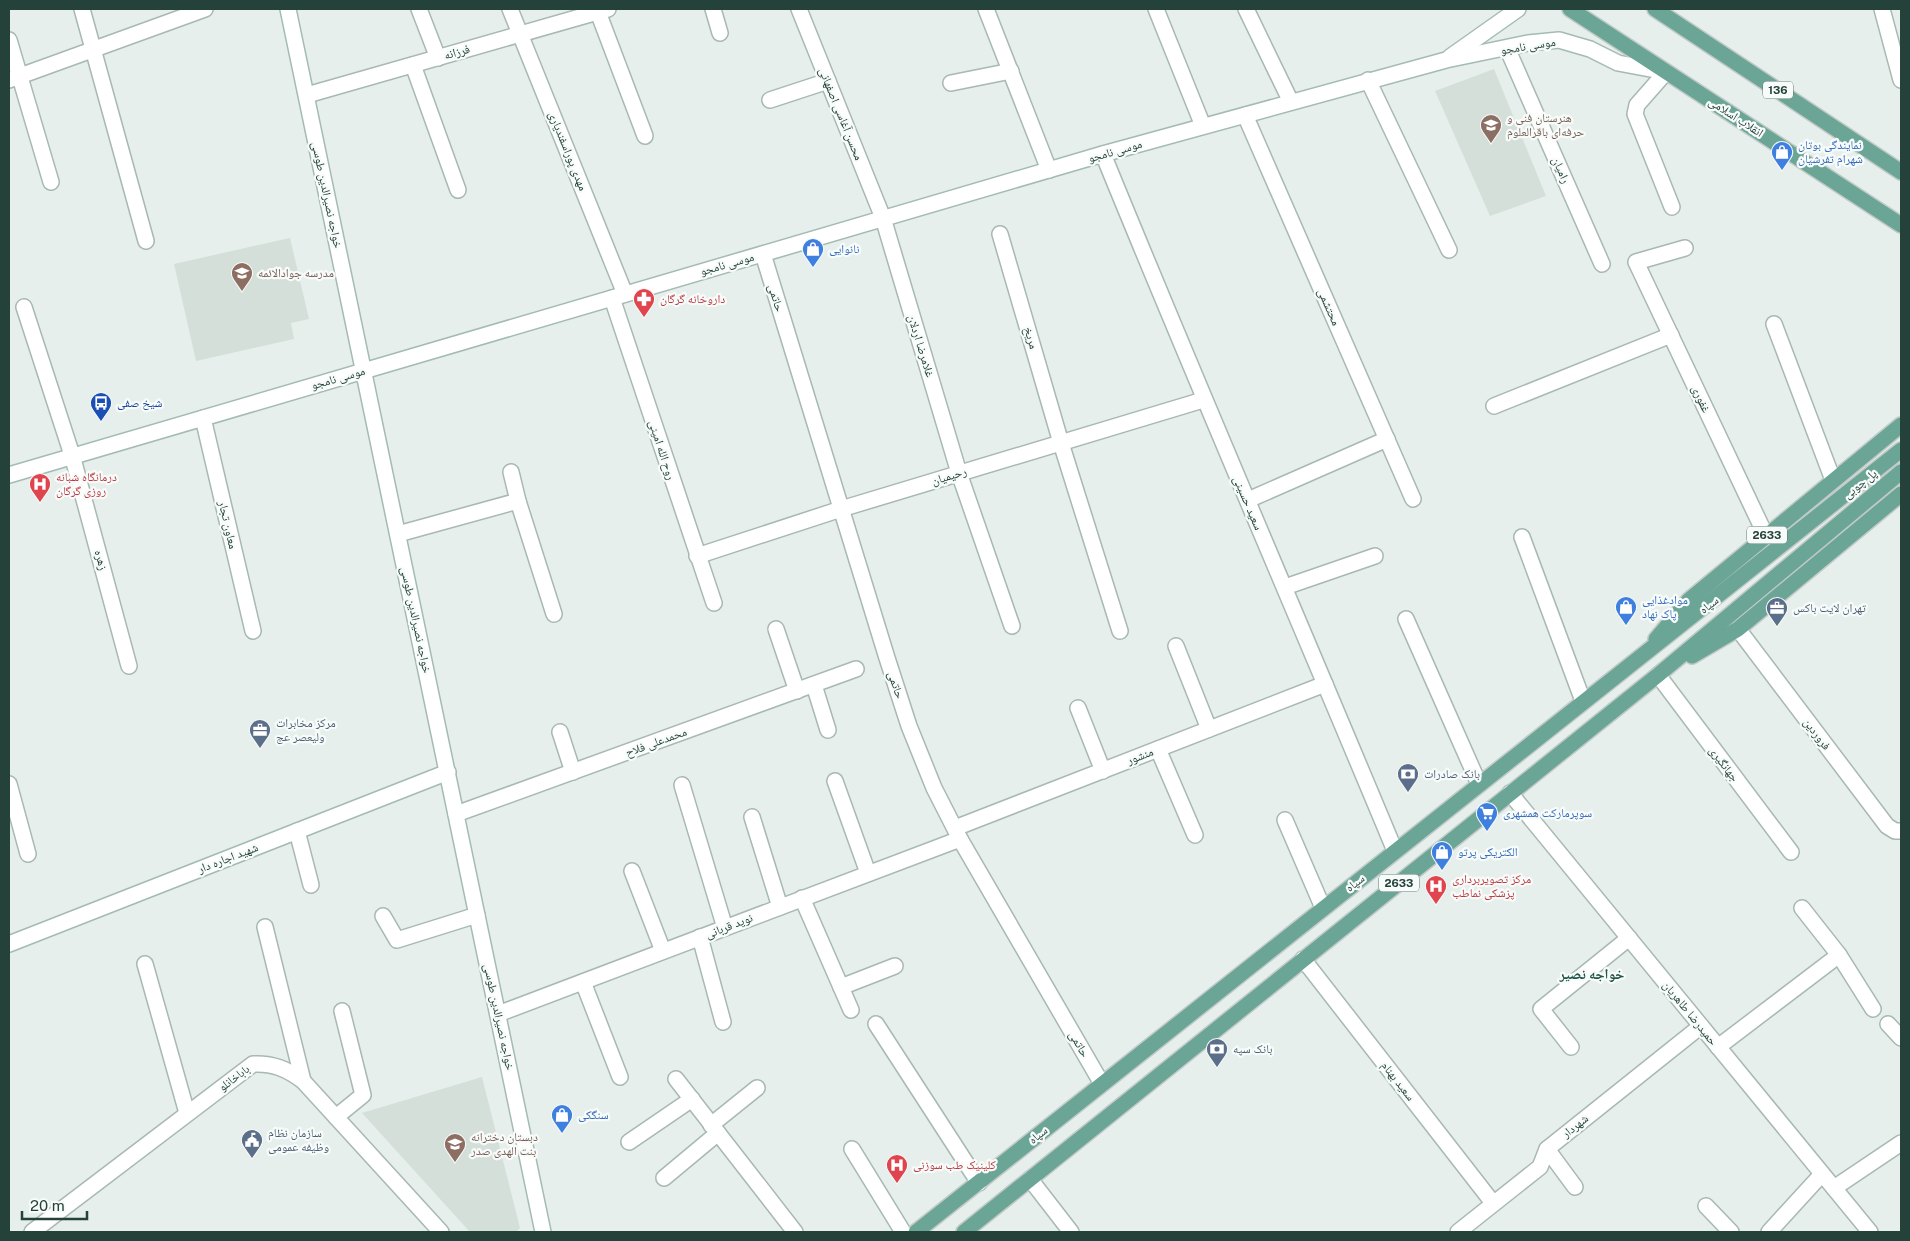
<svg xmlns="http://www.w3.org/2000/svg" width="1910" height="1241" font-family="'Public Sans','Noto Naskh Arabic',sans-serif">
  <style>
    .built { fill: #d4dfda }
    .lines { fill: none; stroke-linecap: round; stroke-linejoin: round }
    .minor-casing { stroke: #a8b8b2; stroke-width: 18 }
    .secondary-casing { stroke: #a4bbb3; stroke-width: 18 }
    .primary-casing { stroke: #c2cac8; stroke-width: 18 }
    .minor { stroke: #fff; stroke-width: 15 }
    .secondary { stroke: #fff; stroke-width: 15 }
    .primary { stroke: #6aa596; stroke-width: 15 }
    .labels { text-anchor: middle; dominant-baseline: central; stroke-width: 4.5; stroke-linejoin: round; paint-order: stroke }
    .shield { fill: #f7fbf9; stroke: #637a73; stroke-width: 1 }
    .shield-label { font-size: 11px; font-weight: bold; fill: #24423a }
    .street-label { font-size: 12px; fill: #24423a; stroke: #f7fbf9 }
    .education-label { font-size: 12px; fill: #785e54; stroke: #f7fbf9; text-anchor: start }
    .shop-label { font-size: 12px; fill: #366cbe; stroke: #f7fbf9; text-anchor: start }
    .health-label { font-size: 12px; fill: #be3a42; stroke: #f7fbf9; text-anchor: start }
    .transit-label { font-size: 12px; fill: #164399; stroke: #f7fbf9; text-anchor: start }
    .service-label { font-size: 12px; fill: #4e5e75; stroke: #f7fbf9; text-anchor: start }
    .neighbourhood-label { font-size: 14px; font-weight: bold; fill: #1f5548; stroke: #f7fbf9 }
  </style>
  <rect width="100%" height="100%" fill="#e6efeb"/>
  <!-- built -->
  <g class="built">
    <polygon points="1494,69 1546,196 1490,216 1435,91"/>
    <polygon points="290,238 309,319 291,323 294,339 196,361 174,264"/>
    <polygon points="482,1077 520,1228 516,1232 470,1232 362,1113"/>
  </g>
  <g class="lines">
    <!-- minor casing -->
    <g class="minor-casing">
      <g id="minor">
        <polyline points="82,9 146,241"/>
        <polyline points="419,9 438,58"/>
        <polyline points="510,9 625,294"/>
        <polyline points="713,9 720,33"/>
        <polyline points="799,9 883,218 959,473 1012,626"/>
        <polyline points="986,9 1049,170"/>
        <polyline points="1156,9 1203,126"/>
        <polyline points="1246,9 1291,102"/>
        <polyline points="1882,9 1901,80"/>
        <polyline points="598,12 645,136"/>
        <polyline points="9,40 51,182"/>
        <polyline points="1507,48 1602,264"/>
        <polyline points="413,65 458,190"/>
        <polyline points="1666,72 1637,105 1635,114 1672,207"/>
        <polyline points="9,80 205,9"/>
        <polyline points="1368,80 1449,250"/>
        <polyline points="951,83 1011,71"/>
        <polyline points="307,95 608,9"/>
        <polyline points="770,100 828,81"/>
        <polyline points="1245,115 1413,499"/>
        <path d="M1103 154C1198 387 1298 618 1395 851"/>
        <polyline points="1000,234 1061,443 1120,631"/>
        <polyline points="1685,248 1636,262 1766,536"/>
        <polyline points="763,254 887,658 909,726 934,788 960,839 1102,1084"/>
        <polyline points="612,298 714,603"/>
        <polyline points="24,307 72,455 129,666"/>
        <polyline points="1774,324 1833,480"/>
        <polyline points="1494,406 1671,335"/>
        <polyline points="203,418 253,631"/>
        <polyline points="1248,500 1387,439"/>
        <polyline points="518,501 554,614"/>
        <polyline points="398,534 518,501 511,472"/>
        <polyline points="1522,537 1583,701"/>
        <polyline points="697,556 841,509 1203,400"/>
        <polyline points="1285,587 1375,556"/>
        <polyline points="1406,619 1479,784"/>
        <polyline points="776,629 797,691"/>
        <polyline points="1738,629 1887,826 1895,831 1901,831"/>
        <polyline points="1176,646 1209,729"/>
        <polyline points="1658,675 1791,852"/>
        <polyline points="814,685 828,730"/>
        <polyline points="1078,708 1103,771"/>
        <polyline points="560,732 573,772"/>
        <polyline points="1158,749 1195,835"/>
        <polyline points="835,781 868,873"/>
        <polyline points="9,784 28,854"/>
        <polyline points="682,785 725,928"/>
        <polyline points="1510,793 1870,1232"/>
        <polyline points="456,814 856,669"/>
        <polyline points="752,817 780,907"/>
        <polyline points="1285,820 1323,908"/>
        <polyline points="955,828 1325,684"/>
        <polyline points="297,831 311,885"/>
        <polyline points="632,871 663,951"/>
        <polyline points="802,898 851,1010"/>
        <polyline points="1802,908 1839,955 1873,1009"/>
        <polyline points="383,916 397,940 477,915"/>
        <polyline points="265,927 303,1081"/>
        <polyline points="700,937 723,1022"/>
        <polyline points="1303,959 1493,1203"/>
        <polyline points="145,964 187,1113"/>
        <polyline points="583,982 620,1077"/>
        <polyline points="841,987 895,966"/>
        <polyline points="498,1014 960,839"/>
        <polyline points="876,1024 979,1183"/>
        <polyline points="1888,1024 1901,1038"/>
        <polyline points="1571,1047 1541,1009 1629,938"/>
        <polyline points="1718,1047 1839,955"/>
        <polyline points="676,1079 795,1232"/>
        <polyline points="336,1117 363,1095 342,1011"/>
        <polyline points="711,1125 757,1088"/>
        <polyline points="629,1142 692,1099"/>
        <polyline points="852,1149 903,1232"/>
        <polyline points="1547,1149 1575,1187"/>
        <polyline points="664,1178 718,1133"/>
        <polyline points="1030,1179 1071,1232"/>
        <polyline points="1834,1188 1901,1143"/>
        <polyline points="1706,1206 1731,1232"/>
        <path d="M32 1232 253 1064C273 1063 287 1069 303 1081L441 1232"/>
        <polyline points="1458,1232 1540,1167 1547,1149 1701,1026"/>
        <polyline points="1769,1232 1822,1174"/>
      </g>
    </g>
    <!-- secondary casing -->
    <g class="secondary-casing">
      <g id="secondary">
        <polyline points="288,9 543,1232"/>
        <polyline points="1450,57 1518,9"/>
        <polyline points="9,475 1103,154 1446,60 1528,43 1559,40 1590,49 1618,63 1666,72"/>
        <polyline points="9,944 448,772"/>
      </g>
    </g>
    <!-- primary casing -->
    <g class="primary-casing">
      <g id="primary">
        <polyline points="1570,9 1901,225"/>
        <polyline points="1655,9 1901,172"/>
        <polyline points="1656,639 1689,600 1901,425"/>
        <polyline points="1692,656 1738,629 1901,494"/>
        <polyline points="916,1232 1901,450"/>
        <polyline points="964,1232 1658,675 1901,472"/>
      </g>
    </g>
    <!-- minor -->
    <use href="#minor" class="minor"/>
    <!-- secondary -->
    <use href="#secondary" class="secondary"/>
    <!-- primary -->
    <use href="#primary" class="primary"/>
  </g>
  <!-- icons -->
  <defs>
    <g id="school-pin" transform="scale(1.125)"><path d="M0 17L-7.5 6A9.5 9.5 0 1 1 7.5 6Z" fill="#8d6e63" stroke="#f7fbf9"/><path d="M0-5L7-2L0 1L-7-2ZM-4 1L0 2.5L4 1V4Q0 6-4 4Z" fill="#fff"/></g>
    <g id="shop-pin" transform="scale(1.125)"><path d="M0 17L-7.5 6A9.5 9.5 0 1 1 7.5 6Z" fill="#3f7fe0" stroke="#f7fbf9"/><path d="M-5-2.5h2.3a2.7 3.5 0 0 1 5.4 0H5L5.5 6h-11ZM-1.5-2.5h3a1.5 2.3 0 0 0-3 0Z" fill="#fff"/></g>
    <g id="pharmacy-pin" transform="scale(1.125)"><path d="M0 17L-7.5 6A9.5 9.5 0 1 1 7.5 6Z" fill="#e0444e" stroke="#f7fbf9"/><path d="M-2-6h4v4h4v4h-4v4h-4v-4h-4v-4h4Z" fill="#fff"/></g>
    <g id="bus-pin" transform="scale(1.125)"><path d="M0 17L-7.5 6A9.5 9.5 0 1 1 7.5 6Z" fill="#1a4fb4" stroke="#f7fbf9"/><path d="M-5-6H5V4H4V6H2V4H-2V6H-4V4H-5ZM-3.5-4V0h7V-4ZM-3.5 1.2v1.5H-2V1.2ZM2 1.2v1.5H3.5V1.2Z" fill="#fff"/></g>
    <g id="hospital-pin" transform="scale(1.125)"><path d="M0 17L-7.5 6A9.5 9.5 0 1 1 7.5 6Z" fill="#e0444e" stroke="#f7fbf9"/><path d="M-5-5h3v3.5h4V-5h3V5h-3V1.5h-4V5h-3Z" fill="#fff"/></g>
    <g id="office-pin" transform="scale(1.125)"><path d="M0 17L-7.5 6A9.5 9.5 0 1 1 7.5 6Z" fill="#5c6f8a" stroke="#f7fbf9"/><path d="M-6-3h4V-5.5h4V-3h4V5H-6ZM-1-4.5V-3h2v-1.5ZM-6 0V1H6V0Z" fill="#fff"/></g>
    <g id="bank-pin" transform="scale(1.125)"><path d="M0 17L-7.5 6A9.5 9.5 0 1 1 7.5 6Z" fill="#5c6f8a" stroke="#f7fbf9"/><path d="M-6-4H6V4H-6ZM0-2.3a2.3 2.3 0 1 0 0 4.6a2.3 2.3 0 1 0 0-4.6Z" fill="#fff"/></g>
    <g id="supermarket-pin" transform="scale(1.125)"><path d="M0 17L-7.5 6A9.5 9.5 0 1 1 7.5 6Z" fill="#3f7fe0" stroke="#f7fbf9"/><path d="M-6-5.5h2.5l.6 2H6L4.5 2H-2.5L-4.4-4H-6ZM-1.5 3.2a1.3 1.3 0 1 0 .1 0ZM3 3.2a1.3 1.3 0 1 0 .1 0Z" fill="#fff"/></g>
    <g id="civic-pin" transform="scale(1.125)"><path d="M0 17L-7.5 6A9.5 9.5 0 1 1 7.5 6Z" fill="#5c6f8a" stroke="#f7fbf9"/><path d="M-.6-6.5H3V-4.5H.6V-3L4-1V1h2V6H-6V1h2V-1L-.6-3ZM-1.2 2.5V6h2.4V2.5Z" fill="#fff"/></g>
  </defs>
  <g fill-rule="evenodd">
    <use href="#school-pin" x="1491" y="125"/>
    <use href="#shop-pin" x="1782" y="152"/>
    <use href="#shop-pin" x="813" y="249"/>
    <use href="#school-pin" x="242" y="273"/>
    <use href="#pharmacy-pin" x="644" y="299"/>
    <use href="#bus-pin" x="101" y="403"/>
    <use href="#hospital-pin" x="40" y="484"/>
    <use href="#shop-pin" x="1626" y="607"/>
    <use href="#office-pin" x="1777" y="608"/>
    <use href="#office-pin" x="260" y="730"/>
    <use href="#bank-pin" x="1408" y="774"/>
    <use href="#supermarket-pin" x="1487" y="813"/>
    <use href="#shop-pin" x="1442" y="852"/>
    <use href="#hospital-pin" x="1436" y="886"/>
    <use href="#bank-pin" x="1217" y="1049"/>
    <use href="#shop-pin" x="562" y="1115"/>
    <use href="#civic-pin" x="252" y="1140"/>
    <use href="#school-pin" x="455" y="1144"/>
    <use href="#hospital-pin" x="897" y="1165"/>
  </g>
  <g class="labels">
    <!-- shield labels -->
    <g class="shield">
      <rect x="1763" y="81.5" width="30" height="17" rx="4"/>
      <rect x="1747" y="526.5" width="40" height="17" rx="4"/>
      <rect x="1379" y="874.5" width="40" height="17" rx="4"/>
    </g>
    <g class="shield-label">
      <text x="1778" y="90">136</text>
      <text x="1767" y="535">2633</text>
      <text x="1399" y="883">2633</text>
    </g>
    <!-- street labels -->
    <g class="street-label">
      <text transform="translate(1528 46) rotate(-9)">موسی نامجو</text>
      <text transform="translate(457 52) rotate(-16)">فرزانه</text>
      <text transform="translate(841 114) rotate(68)">محسن آغاسی اصفهانی</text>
      <text transform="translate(1736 117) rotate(33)">انقلاب اسلامی</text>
      <text transform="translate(568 151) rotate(68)">مهدی پوراسفندیاری</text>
      <text transform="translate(1115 151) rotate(-16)">موسی نامجو</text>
      <text transform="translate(1561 170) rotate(66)">رامیان</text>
      <text transform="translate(327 195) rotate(78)">خواجه نصیرالدین طوسی</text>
      <text transform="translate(727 264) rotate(-16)">موسی نامجو</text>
      <text transform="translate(776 298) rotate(73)">حاتمی</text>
      <text transform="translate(1329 307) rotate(66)">محتشمی</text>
      <text transform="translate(1031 338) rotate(74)">مریخ</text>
      <text transform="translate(921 346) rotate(73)">غلامرضا اردلان</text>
      <text transform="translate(338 378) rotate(-16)">موسی نامجو</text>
      <text transform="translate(1701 399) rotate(65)">غفوری</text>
      <text transform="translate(662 450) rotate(72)">روح الله امینی</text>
      <text transform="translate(949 476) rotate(-17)">رحیمیان</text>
      <text transform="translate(1860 484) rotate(-39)">پل چوبی</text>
      <text transform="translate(1248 503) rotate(67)">سعید حسینی</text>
      <text transform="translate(228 525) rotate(77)">معاون تجار</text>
      <text transform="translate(101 560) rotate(75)">زهره</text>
      <text transform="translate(1709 605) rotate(-38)">سپاه</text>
      <text transform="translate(416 620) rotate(78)">خواجه نصیرالدین طوسی</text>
      <text transform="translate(896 685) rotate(71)">حاتمی</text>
      <text transform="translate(1817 734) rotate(53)">فروردین</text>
      <text transform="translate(656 742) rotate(-20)">محمدعلی فلاح</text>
      <text transform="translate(1140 756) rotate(-21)">منشور</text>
      <text transform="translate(1724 764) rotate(53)">جهانگیری</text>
      <text transform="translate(228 858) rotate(-21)">شهید اجاره دار</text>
      <text transform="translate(1355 883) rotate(-38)">سپاه</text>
      <text transform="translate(729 926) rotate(-21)">نوید قربانی</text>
      <text transform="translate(1690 1013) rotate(51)">حمیدرضا طاهریان</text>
      <text transform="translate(499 1017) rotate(78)">خواجه نصیرالدین طوسی</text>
      <text transform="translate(1079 1044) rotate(60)">حاتمی</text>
      <text transform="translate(234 1078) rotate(-37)">باباخانلو</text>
      <text transform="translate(1398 1081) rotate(52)">سعید بهنام</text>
      <text transform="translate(1575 1126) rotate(-38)">شهردار</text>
      <text transform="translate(1038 1135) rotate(-39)">سپاه</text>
    </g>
    <!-- education labels -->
    <g class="education-label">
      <text x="1507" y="118">هنرستان فنی و<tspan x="1507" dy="14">حرفه‌ای باقرالعلوم</tspan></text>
      <text x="258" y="273">مدرسه جوادالائمه</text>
      <text x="471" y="1137">دبستان دخترانه<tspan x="471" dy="14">بنت الهدی صدر</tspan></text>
    </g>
    <!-- shop labels -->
    <g class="shop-label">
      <text x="1798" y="145">نمایندگی بوتان<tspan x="1798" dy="14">شهرام تفرشیان</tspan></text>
      <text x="829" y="249">نانوایی</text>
      <text x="1642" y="600">موادغذایی<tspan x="1642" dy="14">پاک نهاد</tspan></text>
      <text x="1503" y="813">سوپرمارکت همشهری</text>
      <text x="1458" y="852">الکتریکی پرتو</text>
      <text x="578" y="1115">سنگکی</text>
    </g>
    <!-- health labels -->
    <g class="health-label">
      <text x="660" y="299">داروخانه گرگان</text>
      <text x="56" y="477">درمانگاه شبانه<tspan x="56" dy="14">روزی گرگان</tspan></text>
      <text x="1452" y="879">مرکز تصویربرداری<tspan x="1452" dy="14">پزشکی نماطب</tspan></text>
      <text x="913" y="1165">کلینیک طب سوزنی</text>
    </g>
    <!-- transit labels -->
    <g class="transit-label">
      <text x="117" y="403">شیخ صفی</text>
    </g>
    <!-- service labels -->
    <g class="service-label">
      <text x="1793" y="608">تهران لایت باکس</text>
      <text x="276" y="723">مرکز مخابرات<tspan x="276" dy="14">ولیعصر عج</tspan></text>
      <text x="1424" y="774">بانک صادرات</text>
      <text x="1233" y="1049">بانک سپه</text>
      <text x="268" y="1133">سازمان نظام<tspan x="268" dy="14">وظیفه عمومی</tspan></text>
    </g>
    <!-- neighbourhood labels -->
    <g class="neighbourhood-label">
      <text x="1592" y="974">خواجه نصیر</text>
    </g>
  </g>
  <!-- border -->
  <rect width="1910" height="1241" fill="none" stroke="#24423a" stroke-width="20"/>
  <!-- scale -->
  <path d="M22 1211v8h65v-8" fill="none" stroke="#24423a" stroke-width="2.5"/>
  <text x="30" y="1211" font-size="15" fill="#24423a" stroke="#f7fbf9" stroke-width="4" paint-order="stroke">20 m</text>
</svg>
